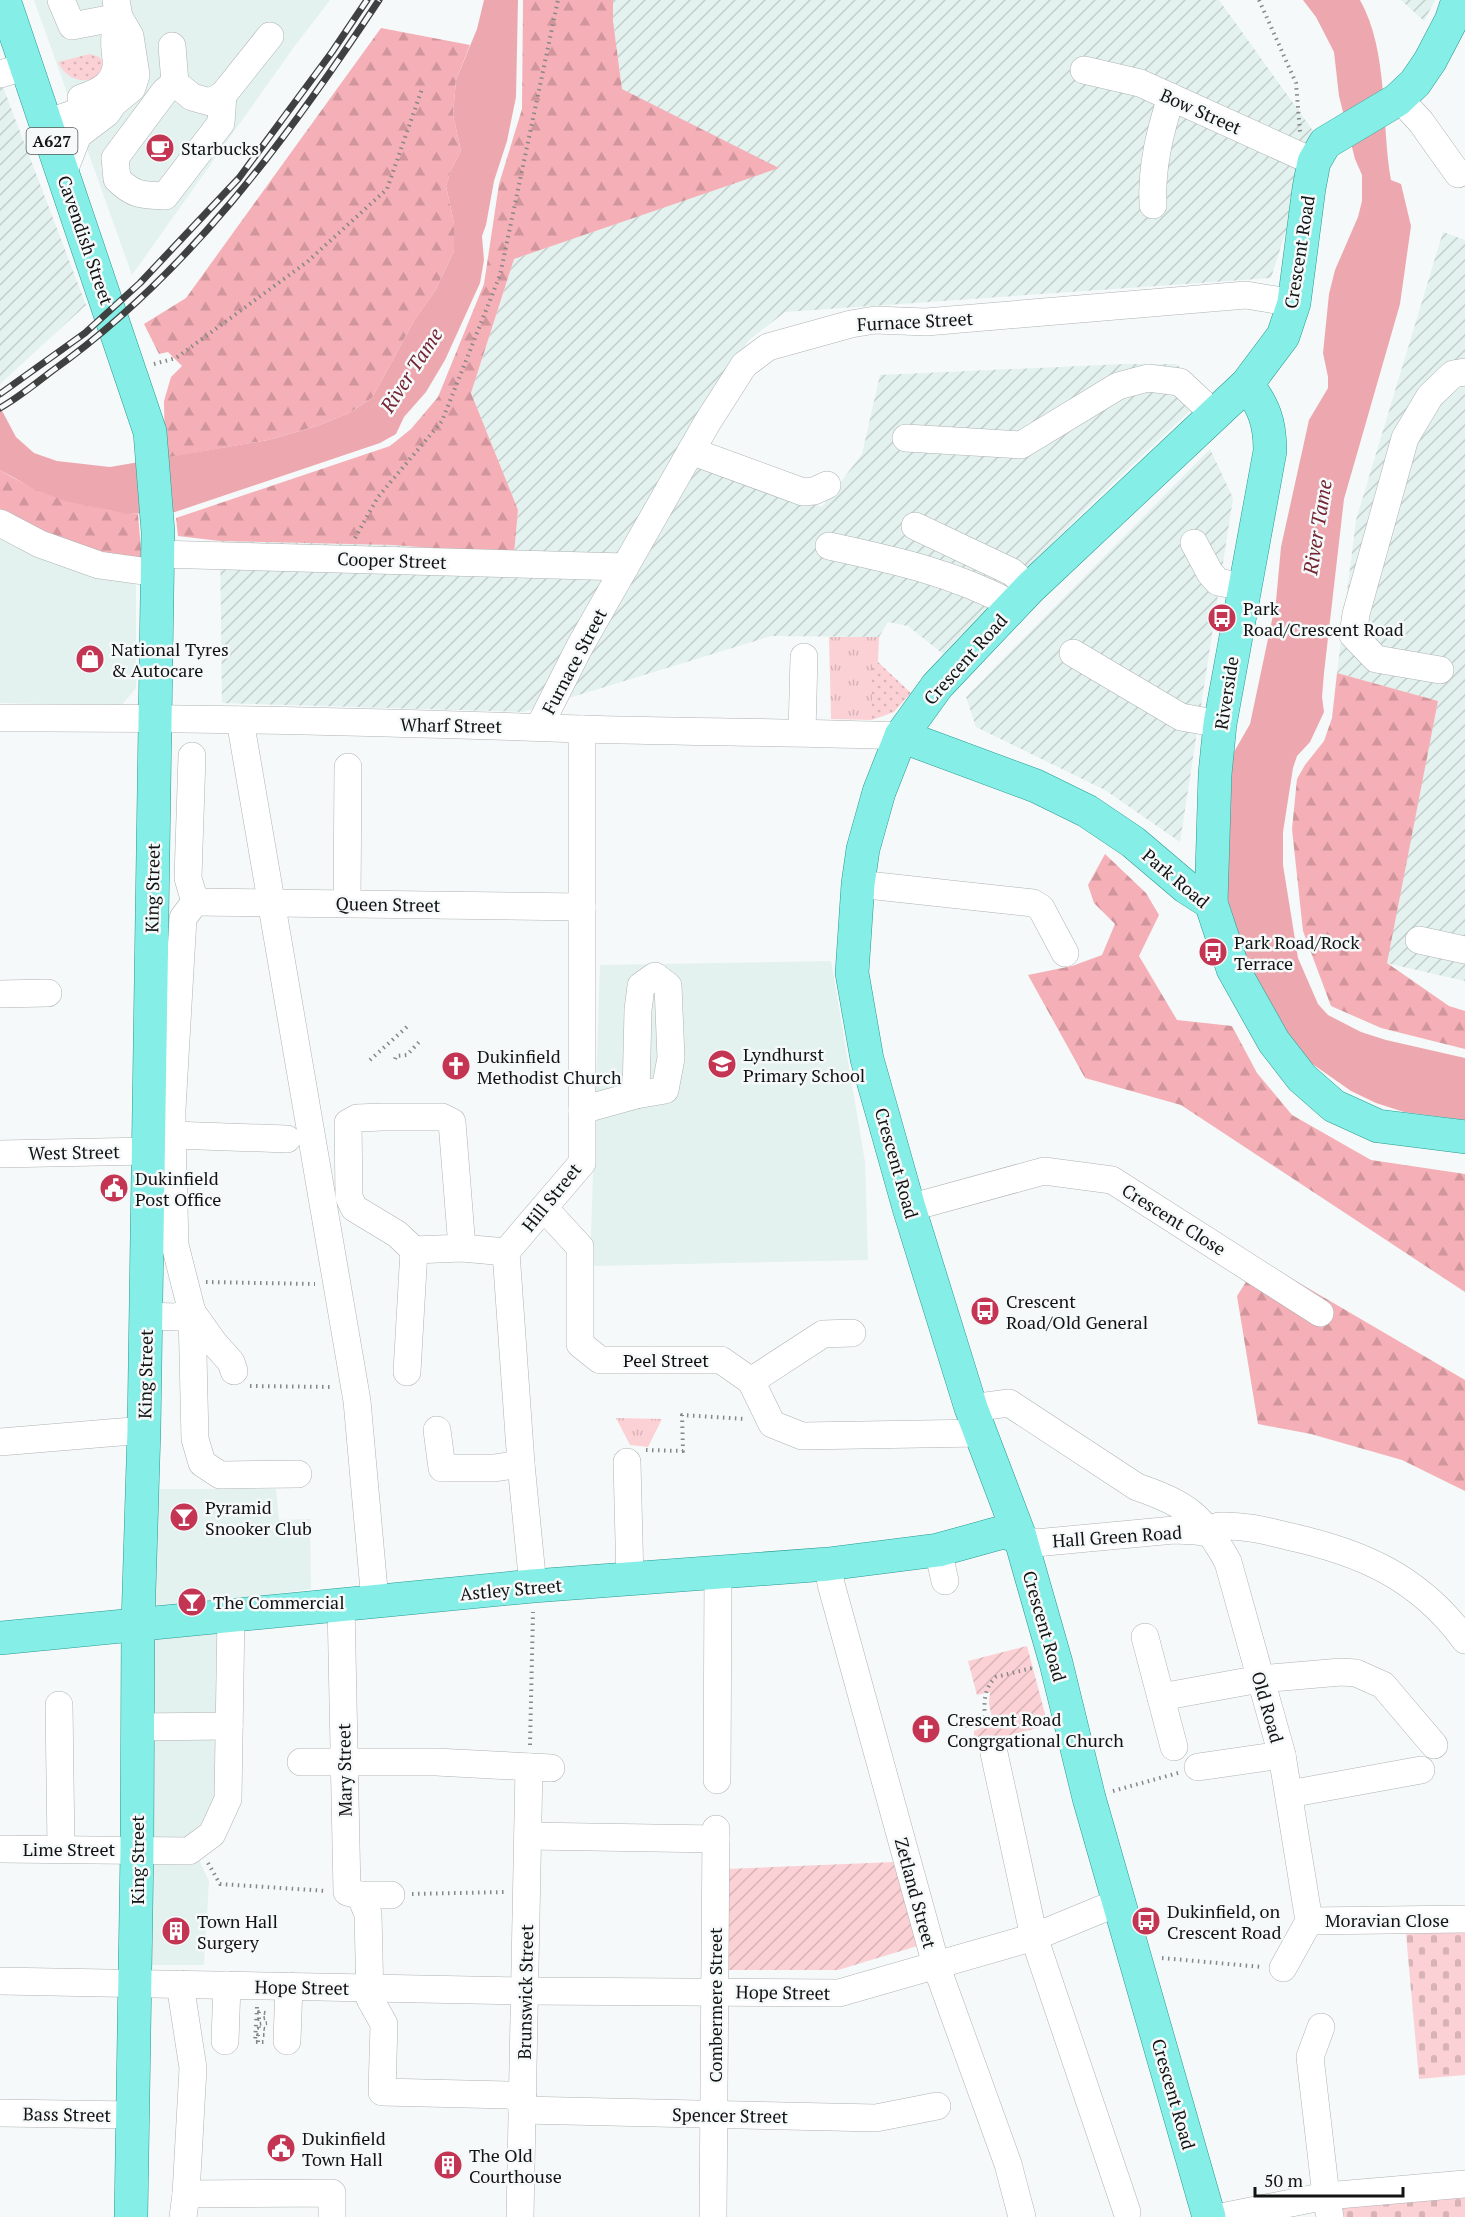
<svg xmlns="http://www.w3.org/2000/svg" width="1465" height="2217" font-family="'PT Serif',serif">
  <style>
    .built { fill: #e3f1ef }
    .industrial { fill: url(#industrial-furrows) }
    .grass { fill: url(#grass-dots) }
    .forest { fill: url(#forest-firs) }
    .cemetery { fill: url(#cemetery-stones) }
    .park { fill: url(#park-tufts) }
    .garden { fill: url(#garden-furrows) }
    .water { fill: #eda8af }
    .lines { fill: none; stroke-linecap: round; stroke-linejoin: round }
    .minor-casing { stroke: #afb3b3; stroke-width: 28 }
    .major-casing { stroke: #289a92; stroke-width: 34 }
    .path { stroke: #858887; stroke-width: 4; stroke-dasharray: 1.5 4.5; stroke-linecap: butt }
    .minor { stroke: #fff; stroke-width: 27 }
    .major { stroke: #85eee6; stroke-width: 33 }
    .rail-casing { stroke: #3f4140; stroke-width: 7 }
    .rail { stroke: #f5f9f9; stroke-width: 4.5; stroke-dasharray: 14; stroke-linecap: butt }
    .labels { text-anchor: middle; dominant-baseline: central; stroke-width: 5; stroke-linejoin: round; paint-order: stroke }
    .shield { fill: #f5f9f9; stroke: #565958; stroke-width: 1.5 }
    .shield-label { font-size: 16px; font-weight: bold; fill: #121413 }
    .street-label { font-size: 18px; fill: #121413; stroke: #f5f9f9 }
    .poi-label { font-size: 18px; fill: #121413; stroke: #f5f9f9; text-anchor: start }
    .water-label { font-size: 20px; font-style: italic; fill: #742433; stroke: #f5f9f9 }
  </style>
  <defs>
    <pattern id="industrial-furrows" width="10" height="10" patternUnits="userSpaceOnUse" patternTransform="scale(1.5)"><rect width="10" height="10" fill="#e3f1ef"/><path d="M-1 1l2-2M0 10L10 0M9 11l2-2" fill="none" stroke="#c2cecc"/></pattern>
    <pattern id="grass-dots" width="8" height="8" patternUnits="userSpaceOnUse" patternTransform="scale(1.5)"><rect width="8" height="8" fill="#fcd1d5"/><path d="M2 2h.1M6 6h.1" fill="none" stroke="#d7b3b6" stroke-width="1.8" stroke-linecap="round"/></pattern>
    <pattern id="forest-firs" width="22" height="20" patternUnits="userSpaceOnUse" patternTransform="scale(1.5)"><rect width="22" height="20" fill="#f5afb6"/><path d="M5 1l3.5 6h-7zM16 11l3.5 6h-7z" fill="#d1969c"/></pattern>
    <pattern id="cemetery-stones" width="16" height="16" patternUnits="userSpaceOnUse" patternTransform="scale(1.5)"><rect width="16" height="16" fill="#fcd1d5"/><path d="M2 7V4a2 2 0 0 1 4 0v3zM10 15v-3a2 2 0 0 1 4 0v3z" fill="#d7b3b6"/></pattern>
    <pattern id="park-tufts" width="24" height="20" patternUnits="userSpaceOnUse" patternTransform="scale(1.5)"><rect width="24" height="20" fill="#fcd1d5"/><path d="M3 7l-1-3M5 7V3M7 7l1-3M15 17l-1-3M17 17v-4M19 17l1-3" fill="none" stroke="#d7b3b6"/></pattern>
    <pattern id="garden-furrows" width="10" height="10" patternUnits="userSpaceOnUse" patternTransform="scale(1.5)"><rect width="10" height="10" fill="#fcd1d5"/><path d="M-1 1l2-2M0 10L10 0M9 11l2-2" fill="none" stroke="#d7b3b6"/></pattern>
  </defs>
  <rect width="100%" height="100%" fill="#f5f9f9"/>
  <!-- built -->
  <g class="built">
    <polygon points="34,0 330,0 294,47 132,275"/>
    <polygon points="0,536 136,580 136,688 121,706 0,703"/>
    <polygon points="831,961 865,1162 868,1260 590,1266 600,965"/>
    <polygon points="154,1489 276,1489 279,1520 310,1519 311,1589 223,1601 217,1792 206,1820 188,1837 209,1881 204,1965 147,1965"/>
  </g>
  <!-- industrial -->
  <g class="industrial">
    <polygon points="613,0 1219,0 1316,135 1271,278 785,312 749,340 614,567 638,572 693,457 822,507 862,454 880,375 1125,364 1176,364 1210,392 1092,503 943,654 908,626 888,622 879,637 771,636 523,712 222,703 220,541 393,545 514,553 518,510 471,393 514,259 778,168 622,89 613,21"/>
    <polygon points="1401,0 1435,0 1424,21"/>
    <polygon points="0,79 86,305 0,384"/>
    <polygon points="1443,232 1465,240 1465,981 1386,963 1438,701 1337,673 1356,520"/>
    <polygon points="1210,449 1233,498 1180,842 1105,790 976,727 966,697"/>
  </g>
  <!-- grass -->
  <g class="grass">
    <path d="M90 54 99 57 105 63 101 76C84 84 67 81 58 62Z"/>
    <polygon points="878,662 911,693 894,712 872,720 872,663"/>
  </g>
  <!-- forest -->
  <g class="forest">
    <polygon points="523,0 613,0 613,21 622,89 779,168 514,259 471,393 518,510 514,554 393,545 220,541 178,536 176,518 390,446 411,429 438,397 484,284 499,184 522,109"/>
    <polygon points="381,28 470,45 456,80 453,115 461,151 451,170 446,186 454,223 454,251 435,291 415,319 372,398 349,413 317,426 268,440 165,458 164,401 171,377 182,366 168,352 159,354 144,324 186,298"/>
    <path d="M0 470C30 489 61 500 96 507 110 510 124 514 138 514L142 562 74 546 0 510Z"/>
    <polygon points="1337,673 1438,701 1387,963 1449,1006 1465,1011 1465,1049 1381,1028 1331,1006 1303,931 1292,829 1297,779 1305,765 1324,741 1332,718"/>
    <polygon points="1105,854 1146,893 1159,915 1139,956 1177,1020 1232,1026 1257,1073 1292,1115 1371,1160 1465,1174 1465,1292 1181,1105 1085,1078 1028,975 1072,966 1102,955 1115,924 1094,903 1088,885"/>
    <polygon points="1260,1260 1465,1380 1465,1491 1402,1460 1311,1434 1258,1424 1237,1296"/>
  </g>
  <!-- cemetery -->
  <g class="cemetery">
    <polygon points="1465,1931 1465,2075 1419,2079 1406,1934"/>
    <polygon points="1465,2190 1465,2217 1342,2217 1339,2201"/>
  </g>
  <!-- park -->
  <g class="park">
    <polygon points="829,637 879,637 878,662 872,664 872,720 831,719"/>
    <polygon points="616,1418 662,1419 648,1447 630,1445"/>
  </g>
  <!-- garden -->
  <g class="garden">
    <polygon points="1027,1646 1048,1725 974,1745 974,1731 993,1722 989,1704 990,1692 977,1695 968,1661"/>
    <polygon points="893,1862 924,1944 838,1970 727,1970 726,1869"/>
  </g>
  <!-- water -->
  <g class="water">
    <polygon points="484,0 518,0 516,97 507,141 494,181 486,225 482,236 484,260 480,283 445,360 426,392 404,417 396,434 380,443 175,512 127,514 65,501 34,489 0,470 0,407 16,437 34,453 57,461 110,467 268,440 317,426 349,413 372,398 415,319 435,291 454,251 454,223 446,186 451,170 461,151 453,115 456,80 477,29"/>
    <path d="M1303 0H1360C1389 52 1381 123 1391 180L1401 184 1411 226 1400 304 1344 499 1324 673 1322 697 1324 712 1310 742 1297 756 1293 768 1283 832V865L1298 958 1318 1004 1328 1015 1361 1032 1386 1040 1465 1058V1120L1404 1112 1376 1103 1351 1091 1311 1063 1290 1041 1254 981 1223 886 1230 759 1250 724 1276 601 1281 547 1309 420 1328 388V377L1323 353 1329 294 1335 270 1358 217 1362 201V175L1355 159 1339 96 1334 52 1316 17Z"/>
  </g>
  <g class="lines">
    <!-- minor casing -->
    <g class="minor-casing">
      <g id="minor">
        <polyline points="61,0 72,26 119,17"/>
        <path d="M172 46 175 83 165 91 115 158 117 179C134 196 143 195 165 196L221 123 223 95"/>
        <polyline points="1084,70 1140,83 1314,162"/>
        <polyline points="0,74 27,66"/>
        <polyline points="175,83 192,97 210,102 223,95 270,36"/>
        <path d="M81 98C100 92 118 83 116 59 115 49 113 40 116 30"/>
        <polyline points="1399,98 1421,122 1458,174"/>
        <polyline points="46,123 102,104 115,102 132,88 136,75 130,36 119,17 116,0"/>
        <polyline points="63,173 78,135 107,113 111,107"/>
        <path d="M1153 205C1151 167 1160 132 1171 97"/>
        <polyline points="906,438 1021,445 1118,386 1148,378 1180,382 1214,414"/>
        <polyline points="691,451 803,492 814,491 827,485"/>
        <polyline points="0,523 40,544 99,565 157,573"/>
        <polyline points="915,526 1012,572 1030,588"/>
        <polyline points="1194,543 1210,573 1218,582 1244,587"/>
        <path d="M829 546C894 560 954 573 1013 605"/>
        <polyline points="158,554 625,567"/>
        <polyline points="1073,653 1181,717 1220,724"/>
        <polyline points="1440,670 1376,659 1353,635 1356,614 1405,438 1430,396 1453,374 1465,372"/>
        <path d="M0 718C193 717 387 722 580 729 687 732 794 732 901 736"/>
        <polyline points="240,720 357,1401 375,1601"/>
        <polyline points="539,727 580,646 707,423 744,365 768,347 851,324 875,320 926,322 1246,295 1294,303"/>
        <polyline points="802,732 804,657"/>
        <polyline points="192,756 188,878 195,902"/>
        <polyline points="858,884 1033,903 1041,908 1065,953"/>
        <polyline points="195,902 582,907"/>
        <polyline points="347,903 348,767"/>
        <polyline points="1419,940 1465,950"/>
        <polyline points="0,994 48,993"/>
        <polyline points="582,1110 636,1095 665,1090 671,1058 668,986 655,976 641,986 638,1010 636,1095"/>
        <polyline points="172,1135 287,1139"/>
        <polyline points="0,1154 148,1151"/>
        <polyline points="544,1208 580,1247 580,1344 600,1360 721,1360 751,1381 772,1424 802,1436 981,1433"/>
        <polyline points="909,1208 1044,1171 1112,1180 1320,1313"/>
        <polyline points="462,1248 452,1122 442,1117 383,1117 357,1118 348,1123 349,1197 354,1208 397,1234 414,1250 462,1248 506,1252"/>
        <polyline points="192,1312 195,1439 202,1463 220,1475 298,1474"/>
        <polyline points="192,1312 214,1343 231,1362 234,1371"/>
        <polyline points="146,1316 176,1317 192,1312 175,1245 172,1135 172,1109 183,918 195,902"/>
        <polyline points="407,1372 414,1250"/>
        <polyline points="751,1381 823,1334 852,1333"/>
        <path d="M971 1408 1009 1403 1137 1487C1187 1504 1203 1516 1228 1562L1282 1755 1309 1921 1283 1968"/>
        <polyline points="437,1430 442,1468 494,1468 521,1464"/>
        <polyline points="0,1442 144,1430"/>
        <polyline points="627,1462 630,1580"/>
        <path d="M1213 1534 1219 1526C1242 1525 1264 1530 1287 1536 1361 1552 1419 1577 1465 1640"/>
        <polyline points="1020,1537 1035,1543 1174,1530 1196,1531 1213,1534"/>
        <polyline points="938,1550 945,1581"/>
        <polyline points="828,1564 831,1584 936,1965 1008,2164 1022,2217"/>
        <polyline points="533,1586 521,1464 506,1252 582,1163 582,729"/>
        <polyline points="341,1604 347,1892 360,1895 391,1895"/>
        <polyline points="1145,1637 1174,1747"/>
        <polyline points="1161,1697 1260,1679 1341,1672 1356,1673 1383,1685 1434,1745"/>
        <polyline points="59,1705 61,1849"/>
        <polyline points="137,1727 229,1726"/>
        <polyline points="994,1753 1034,1937 1127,2212"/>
        <polyline points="301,1762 436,1762 551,1768"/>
        <polyline points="1198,1767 1282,1755"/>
        <polyline points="717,1780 718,1573"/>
        <polyline points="1289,1794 1421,1770"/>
        <polyline points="528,1836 716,1839"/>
        <polyline points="0,1849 189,1851 212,1834 228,1799 231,1615"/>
        <polyline points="360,1895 368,1914 370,1999 384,2024 382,2092 508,2095 523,2098"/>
        <polyline points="1309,1921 1465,1919"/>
        <polyline points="0,1981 525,1991 839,1993 1034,1937 1119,1902"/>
        <polyline points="180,1984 193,2068 186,2194 183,2217"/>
        <polyline points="1321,2027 1310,2057 1326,2196 1330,2217"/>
        <polyline points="225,2041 227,1985"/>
        <polyline points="287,2041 289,1986"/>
        <polyline points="522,2110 876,2118 937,2106"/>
        <polyline points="0,2113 134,2115"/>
        <polyline points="186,2194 332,2193 332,2217"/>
        <polyline points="520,2217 529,1767"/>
        <polyline points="713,2217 716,1829"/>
        <polyline points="1221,2217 1326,2196 1465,2184"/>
      </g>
    </g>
    <!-- major casing -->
    <g class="major-casing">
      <g id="major">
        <polyline points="4,0 150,432 158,532 144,1430 138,1623 137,1849 131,2217"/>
        <polyline points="901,736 1036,786 1087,811 1133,842 1186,887 1211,903 1233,969 1274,1042 1302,1078 1334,1106 1378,1126 1465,1137"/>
        <path d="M1211 903 1215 774 1220 724 1270 451C1270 422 1264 407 1247 384"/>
        <polyline points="0,1638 533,1586 828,1564 938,1550 1003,1532 1020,1537"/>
        <polyline points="1209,2217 1089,1798 1056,1663 1020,1537 971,1408 909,1208 867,1059 852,973 858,884 863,849 879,792 901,736 937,686 1030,588 1247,384 1283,336 1294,303 1309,188 1314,162 1325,143 1397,100 1415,83 1430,61 1451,21 1458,0"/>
      </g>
    </g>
    <!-- path -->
    <g class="path">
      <polyline points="1259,0 1296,83 1300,132"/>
      <polyline points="154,364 176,358 307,262 387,189 422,89"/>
      <polyline points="355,538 378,497 442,421 500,275 558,0"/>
      <polyline points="395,1059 396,1056 407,1055 420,1041"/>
      <polyline points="370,1060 410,1024"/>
      <polyline points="206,1282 315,1284"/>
      <polyline points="250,1386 333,1387"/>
      <polyline points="646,1450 683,1451 682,1415 746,1419"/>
      <path d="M965 1726 977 1724 985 1719C984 1704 983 1689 996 1677L1032 1668"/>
      <polyline points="530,1745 533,1612"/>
      <polyline points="1113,1791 1178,1773"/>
      <polyline points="208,1863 220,1884 327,1891"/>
      <polyline points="412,1894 504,1892"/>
      <polyline points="1162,1958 1262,1967"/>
      <polyline points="257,2007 255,2042 266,2042"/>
      <polyline points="265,2018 259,2019 259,2012 266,2013"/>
      <polyline points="265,2029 259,2028 258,2024 267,2023"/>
      <polyline points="258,2042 258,2035 265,2035"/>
    </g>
    <!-- minor -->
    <use href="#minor" class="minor"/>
    <!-- major -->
    <use href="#major" class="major"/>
    <!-- rail casing -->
    <g class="rail-casing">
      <g id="rail">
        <polyline points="0,394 85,333 140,283 239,178 332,52 367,0"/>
        <path d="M0 408C18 398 35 384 52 371 188 274 288 138 379 0"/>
      </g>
    </g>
    <!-- rail -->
    <use href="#rail" class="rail"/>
  </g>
  <!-- icons -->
  <defs>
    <g id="cafe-disc" transform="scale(1.5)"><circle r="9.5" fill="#c43453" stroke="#f5f9f9"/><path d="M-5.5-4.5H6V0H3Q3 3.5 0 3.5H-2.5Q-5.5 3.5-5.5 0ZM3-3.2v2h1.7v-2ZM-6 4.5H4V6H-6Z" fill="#fff"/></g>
    <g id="bus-disc" transform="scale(1.5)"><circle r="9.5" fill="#c43453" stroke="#f5f9f9"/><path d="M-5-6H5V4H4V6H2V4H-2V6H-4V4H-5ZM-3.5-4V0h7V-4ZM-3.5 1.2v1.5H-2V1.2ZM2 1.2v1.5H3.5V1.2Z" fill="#fff"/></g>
    <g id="shop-disc" transform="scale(1.5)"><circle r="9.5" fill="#c43453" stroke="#f5f9f9"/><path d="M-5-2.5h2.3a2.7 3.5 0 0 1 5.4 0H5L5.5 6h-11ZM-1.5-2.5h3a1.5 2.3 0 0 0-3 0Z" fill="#fff"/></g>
    <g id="school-disc" transform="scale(1.5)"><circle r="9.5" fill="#c43453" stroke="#f5f9f9"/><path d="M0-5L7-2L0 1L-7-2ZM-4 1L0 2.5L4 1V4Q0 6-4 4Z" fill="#fff"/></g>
    <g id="church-disc" transform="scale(1.5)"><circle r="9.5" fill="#c43453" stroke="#f5f9f9"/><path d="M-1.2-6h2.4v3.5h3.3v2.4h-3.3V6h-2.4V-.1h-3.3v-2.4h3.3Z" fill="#fff"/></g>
    <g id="civic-disc" transform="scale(1.5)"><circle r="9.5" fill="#c43453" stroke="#f5f9f9"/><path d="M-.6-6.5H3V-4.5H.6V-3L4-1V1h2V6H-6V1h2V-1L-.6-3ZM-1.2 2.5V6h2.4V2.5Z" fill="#fff"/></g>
    <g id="bar-disc" transform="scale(1.5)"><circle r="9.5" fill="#c43453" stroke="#f5f9f9"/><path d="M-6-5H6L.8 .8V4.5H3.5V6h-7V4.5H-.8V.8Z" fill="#fff"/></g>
    <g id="building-disc" transform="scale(1.5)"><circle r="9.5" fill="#c43453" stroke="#f5f9f9"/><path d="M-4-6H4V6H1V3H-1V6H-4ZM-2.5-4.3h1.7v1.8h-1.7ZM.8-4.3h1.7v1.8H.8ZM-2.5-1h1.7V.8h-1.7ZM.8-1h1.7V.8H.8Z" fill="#fff"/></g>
  </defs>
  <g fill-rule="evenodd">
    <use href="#cafe-disc" x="160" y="148"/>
    <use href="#bus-disc" x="1222" y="618"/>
    <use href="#shop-disc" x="90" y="659"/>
    <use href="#bus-disc" x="1213" y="952"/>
    <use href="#school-disc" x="722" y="1064"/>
    <use href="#church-disc" x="456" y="1066"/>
    <use href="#civic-disc" x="114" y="1188"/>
    <use href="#bus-disc" x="985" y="1311"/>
    <use href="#bar-disc" x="184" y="1517"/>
    <use href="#bar-disc" x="192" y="1602"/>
    <use href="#church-disc" x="926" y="1729"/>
    <use href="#bus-disc" x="1146" y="1921"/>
    <use href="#building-disc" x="176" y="1931"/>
    <use href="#civic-disc" x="281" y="2148"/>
    <use href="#building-disc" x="448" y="2165"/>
  </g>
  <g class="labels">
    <!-- shield labels -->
    <rect class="shield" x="26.5" y="128" width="51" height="26" rx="4.5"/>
    <g class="shield-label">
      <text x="52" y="141">A627</text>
    </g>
    <!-- street labels -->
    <g class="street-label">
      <text transform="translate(1201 111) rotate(24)">Bow Street</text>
      <text transform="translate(86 240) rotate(71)">Cavendish Street</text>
      <text transform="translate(1299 252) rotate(-81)">Crescent Road</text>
      <text transform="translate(915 321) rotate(-3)">Furnace Street</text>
      <text transform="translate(392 560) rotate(2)">Cooper Street</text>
      <text transform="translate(965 659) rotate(-48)">Crescent Road</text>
      <text transform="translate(574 661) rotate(-62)">Furnace Street</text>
      <text transform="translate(1226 693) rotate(-81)">Riverside</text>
      <text transform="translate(451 725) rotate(1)">Wharf Street</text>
      <text transform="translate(1176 878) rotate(40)">Park Road</text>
      <text transform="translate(152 888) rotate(-89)">King Street</text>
      <text transform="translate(388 904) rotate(1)">Queen Street</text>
      <text transform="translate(74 1152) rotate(-1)">West Street</text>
      <text transform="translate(897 1163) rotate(74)">Crescent Road</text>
      <text transform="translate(551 1197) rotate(-51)">Hill Street</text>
      <text transform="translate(1174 1219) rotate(32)">Crescent Close</text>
      <text x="666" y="1360">Peel Street</text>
      <text transform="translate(145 1374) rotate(-89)">King Street</text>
      <text transform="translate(1117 1536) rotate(-4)">Hall Green Road</text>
      <text transform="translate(511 1589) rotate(-5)">Astley Street</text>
      <text transform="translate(1045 1626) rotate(74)">Crescent Road</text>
      <text transform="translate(1268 1707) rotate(74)">Old Road</text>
      <text transform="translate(344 1770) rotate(-91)">Mary Street</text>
      <text x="69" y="1849">Lime Street</text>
      <text transform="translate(137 1860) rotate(-90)">King Street</text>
      <text transform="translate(916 1893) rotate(75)">Zetland Street</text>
      <text x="1387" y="1920">Moravian Close</text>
      <text transform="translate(302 1987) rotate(1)">Hope Street</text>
      <text transform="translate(525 1992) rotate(-89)">Brunswick Street</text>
      <text transform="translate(783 1992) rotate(1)">Hope Street</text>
      <text transform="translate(715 2005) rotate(-90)">Combermere Street</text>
      <text transform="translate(1174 2094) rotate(74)">Crescent Road</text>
      <text transform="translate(67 2114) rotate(1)">Bass Street</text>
      <text transform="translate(730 2115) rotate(1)">Spencer Street</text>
    </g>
    <!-- poi labels -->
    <g class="poi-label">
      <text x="181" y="148">Starbucks</text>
      <text x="1243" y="608">Park<tspan x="1243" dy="21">Road/Crescent Road</tspan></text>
      <text x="111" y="649">National Tyres<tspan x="111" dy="21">&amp; Autocare</tspan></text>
      <text x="1234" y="942">Park Road/Rock<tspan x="1234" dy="21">Terrace</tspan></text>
      <text x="743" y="1054">Lyndhurst<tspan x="743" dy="21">Primary School</tspan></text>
      <text x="477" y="1056">Dukinfield<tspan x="477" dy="21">Methodist Church</tspan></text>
      <text x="135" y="1178">Dukinfield<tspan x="135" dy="21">Post Office</tspan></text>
      <text x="1006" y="1301">Crescent<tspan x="1006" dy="21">Road/Old General</tspan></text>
      <text x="205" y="1507">Pyramid<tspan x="205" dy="21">Snooker Club</tspan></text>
      <text x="213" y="1602">The Commercial</text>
      <text x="947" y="1719">Crescent Road<tspan x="947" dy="21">Congrgational Church</tspan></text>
      <text x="1167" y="1911">Dukinfield, on<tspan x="1167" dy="21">Crescent Road</tspan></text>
      <text x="197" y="1921">Town Hall<tspan x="197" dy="21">Surgery</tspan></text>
      <text x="302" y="2138">Dukinfield<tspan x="302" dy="21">Town Hall</tspan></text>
      <text x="469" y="2155">The Old<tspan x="469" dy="21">Courthouse</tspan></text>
    </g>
    <!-- water labels -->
    <g class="water-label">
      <text transform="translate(411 370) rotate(-57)">River Tame</text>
      <text transform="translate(1317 527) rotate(-81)">River Tame</text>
    </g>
  </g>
  <!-- scale -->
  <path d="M1255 2187v9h148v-9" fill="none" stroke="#121413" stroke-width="3"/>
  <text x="1264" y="2187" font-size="18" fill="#121413" stroke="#f5f9f9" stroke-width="4.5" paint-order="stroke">50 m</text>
</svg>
